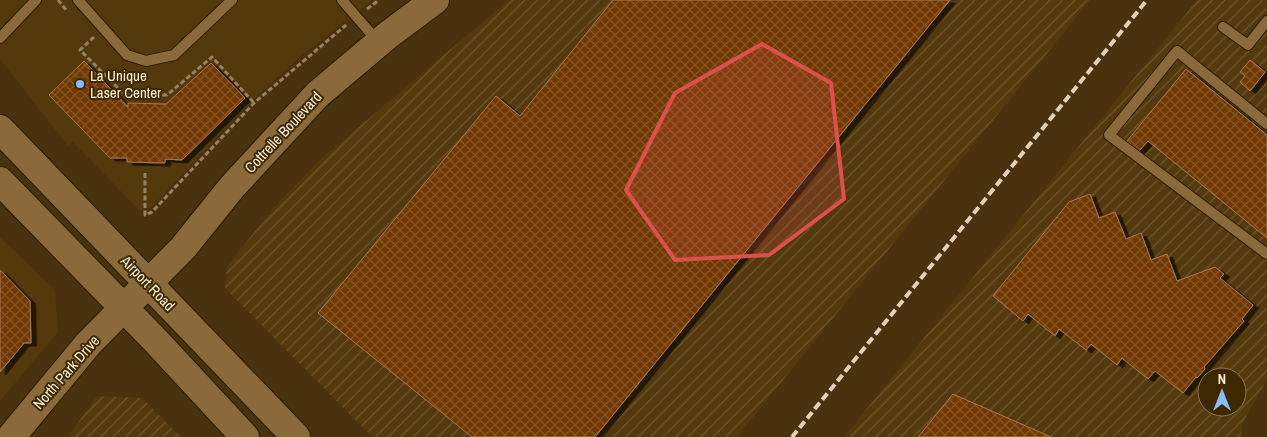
<svg xmlns="http://www.w3.org/2000/svg" width="1267" height="437" font-family="'Archivo Narrow',sans-serif">
  <style>
    .built { fill: #54390d }
    .industrial { fill: url(#industrial-furrows); fill-rule: evenodd }
    .building { fill: url(#building-cross-hatch); stroke: #a97858; filter: url(#shadow) }
    .lines { fill: none; stroke-linecap: round; stroke-linejoin: round }
    .lane-casing { stroke: #2b1b03; stroke-width: 12 }
    .secondary-casing { stroke: #2b1b03; stroke-width: 30 }
    .path { stroke: #958163; stroke-width: 3; stroke-dasharray: 5 2.5; stroke-linecap: butt }
    .lane { stroke: #8a6a3b; stroke-width: 10 }
    .secondary { stroke: #8a6a3b; stroke-width: 28 }
    .rail { stroke: #e1d0ba; stroke-width: 4; stroke-dasharray: 8 4; stroke-linecap: butt }
    .marked { fill: #de504c; fill-opacity: 0.2; stroke: #de504c; stroke-width: 4; stroke-linejoin: round }
    .poi-dot { fill: #87bbfb; stroke: #3e2802; stroke-width: 2 }
    .labels { text-anchor: middle; dominant-baseline: central; stroke-width: 4; stroke-linejoin: round; paint-order: stroke }
    .poi-label { font-size: 15px; fill: #feefdb; stroke: #3e2802; text-anchor: start }
    .street-label { font-size: 15px; fill: #feefdb; stroke: #3e2802 }
  </style>
  <defs>
    <pattern id="industrial-furrows" width="10" height="10" patternUnits="userSpaceOnUse" patternTransform="scale(1.25)"><rect width="10" height="10" fill="#54390d"/><path d="M-1 1l2-2M0 10L10 0M9 11l2-2" fill="none" stroke="#6e5630"/></pattern>
    <pattern id="building-cross-hatch" width="8" height="8" patternUnits="userSpaceOnUse" patternTransform="scale(1.25)"><rect width="8" height="8" fill="#713803"/><path d="M0 0l8 8M0 8l8-8" fill="none" stroke="#865527"/></pattern>
    <filter id="shadow"><feDropShadow dx="5.5" dy="3" stdDeviation="0" flood-color="#0009"/></filter>
  </defs>
  <rect width="100%" height="100%" fill="#49320d"/>
  <!-- built -->
  <g class="built">
    <polygon points="0,0 372,0 302,55 249,103 152,207 140,211 73,142 68,146 0,59"/>
    <polygon points="0,237 55,290 58,332 0,401"/>
  </g>
  <!-- industrial -->
  <g class="industrial">
    <polygon points="509,0 1090,0 737,437 372,437 225,288 227,267 269,213 321,159"/>
    <path d="M1197 0H1267V380L1243 422 1241 437H844ZM1207 377H1237V407H1207Z"/>
    <polygon points="97,396 142,398 181,437 68,437"/>
  </g>
  <!-- building -->
  <g class="building">
    <polygon points="613,0 950,0 595,437 472,437 318,313 496,96 520,116"/>
    <polygon points="1250,60 1265,72 1250,91 1240,82 1245,76 1240,72"/>
    <polygon points="84,61 128,107 128,103 166,104 211,63 245,98 182,160 165,159 165,163 127,162 127,158 110,158 49,95"/>
    <polygon points="1186,69 1267,135 1267,238 1148,141 1139,151 1127,141"/>
    <polygon points="1090,194 1099,218 1115,212 1126,239 1141,233 1151,260 1167,254 1177,281 1215,267 1224,274 1220,278 1253,305 1242,319 1244,321 1204,367 1205,369 1197,378 1196,377 1183,393 1155,371 1148,379 1122,358 1117,365 1091,344 1086,350 1059,329 1055,336 1028,314 1023,321 993,296 1069,202"/>
    <polygon points="0,270 30,301 31,343 24,343 0,372"/>
    <polygon points="953,394 1051,437 918,437"/>
  </g>
  <g class="lines">
    <!-- lane casing -->
    <g class="lane-casing">
      <g id="lane">
        <polyline points="78,0 127,55 146,61 174,55 232,0"/>
        <polyline points="342,0 379,43"/>
        <polyline points="1223,27 1248,45 1267,21"/>
        <polyline points="0,38 36,0"/>
        <polyline points="1267,124 1177,51 1109,135 1267,254"/>
      </g>
    </g>
    <!-- secondary casing -->
    <g class="secondary-casing">
      <g id="secondary">
        <polyline points="0,129 296,437"/>
        <polyline points="0,181 155,340 245,437"/>
        <polyline points="11,437 88,344 183,248 232,187 318,94 388,35 435,0"/>
      </g>
    </g>
    <!-- path -->
    <g class="path">
      <polyline points="58,0 67,11"/>
      <polyline points="367,9 379,0"/>
      <polyline points="94,37 80,50 125,95 167,95 212,57 254,103"/>
      <polyline points="145,173 145,215 152,212 254,103 346,25"/>
    </g>
    <!-- lane -->
    <use href="#lane" class="lane"/>
    <!-- secondary -->
    <use href="#secondary" class="secondary"/>
    <!-- rail -->
    <polyline class="rail" points="792,437 1147,0"/>
  </g>
  <!-- marked area -->
  <path class="marked" d="M762 44 831 83 844 199 769 255 675 260 626 190 675 93Z"/>
  <!-- markers -->
  <circle class="poi-dot" cx="80" cy="84" r="5"/>
  <g class="labels">
    <!-- poi labels -->
    <g class="poi-label">
      <text x="90" y="75">La Unique<tspan x="90" dy="17">Laser Center</tspan></text>
    </g>
    <!-- street labels -->
    <g class="street-label">
      <text transform="translate(283 132) rotate(-47)">Cottrelle Boulevard</text>
      <text transform="translate(148 283) rotate(46)">Airport Road</text>
      <text transform="translate(66 372) rotate(-49)">North Park Drive</text>
    </g>
  </g>
  <!-- north arrow -->
  <g transform="translate(1222 392)"><circle r="24" fill="#3e2802" stroke="#8b7859"/>
  <path d="M0-4L9 19L0 12L-9 19Z" fill="#87bbfb"/>
  <text y="-8" font-size="14" font-weight="bold" text-anchor="middle" fill="#feefdb">N</text>
  </g>
</svg>
